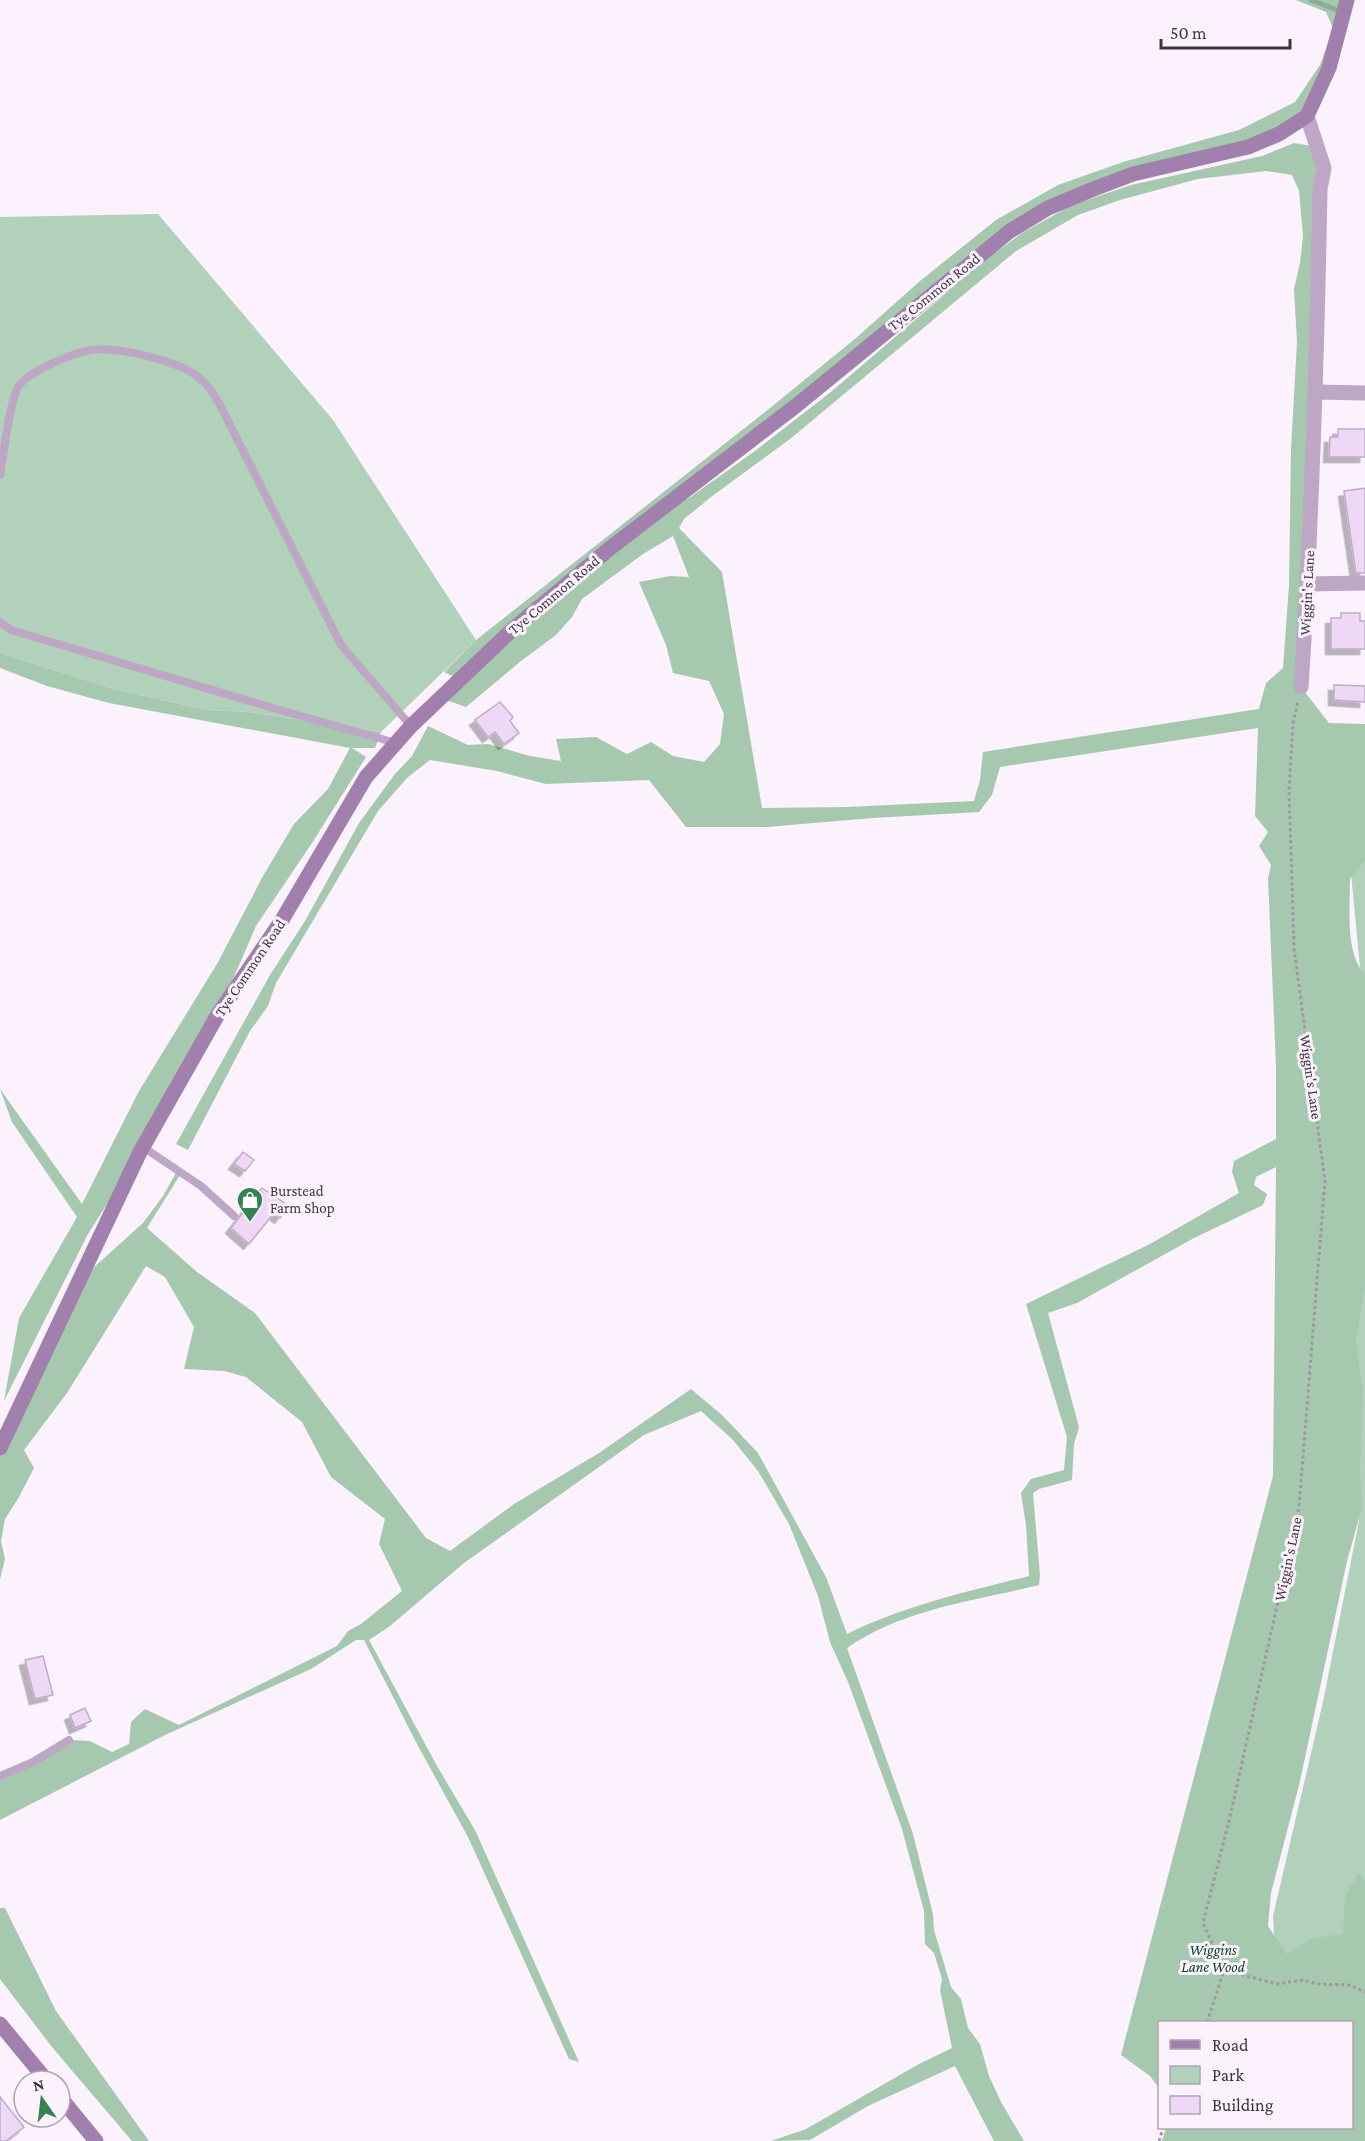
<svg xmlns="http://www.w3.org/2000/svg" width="1365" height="2141" font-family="'Crimson Pro',serif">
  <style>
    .green { fill: #b1d1ba }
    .forest { fill: #a5c8ae; fill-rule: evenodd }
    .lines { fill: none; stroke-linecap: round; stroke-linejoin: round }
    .stream { stroke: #8bad94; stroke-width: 5 }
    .building { fill: #eed8f5; stroke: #c1acc8; stroke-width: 1.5; filter: url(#shadow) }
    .path { stroke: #9f96a1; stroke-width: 3; stroke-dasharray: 3 3; stroke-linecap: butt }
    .lane { stroke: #bea6c5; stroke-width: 8 }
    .street { stroke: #bea6c5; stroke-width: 15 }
    .secondary { stroke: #a280ad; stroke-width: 15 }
    .labels { text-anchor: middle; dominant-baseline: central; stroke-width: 6; stroke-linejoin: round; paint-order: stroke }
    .street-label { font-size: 15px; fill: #3e3540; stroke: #fbf2fd }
    .poi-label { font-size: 15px; fill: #3e3540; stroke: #fbf2fd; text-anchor: start }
    .park-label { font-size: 15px; font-style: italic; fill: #094624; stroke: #fbf2fd }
  </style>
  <defs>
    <filter id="shadow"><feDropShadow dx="-5.5" dy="5.5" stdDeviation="0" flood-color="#0004"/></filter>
  </defs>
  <rect width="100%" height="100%" fill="#fbf2fd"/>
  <!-- green -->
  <g class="green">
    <polygon points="158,214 333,420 476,640 381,732 249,712 207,710 114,689 0,653 0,217"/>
    <polygon points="1365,724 1365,1021 1349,852"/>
    <polygon points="1365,1106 1365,2141 1205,2141 1210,2128 1352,2128 1352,2022 1275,1949 1273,1916 1323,1702 1359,1521 1352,1381"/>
  </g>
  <!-- forest -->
  <g class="forest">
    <path d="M1296 0H1347L1307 116 1279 134 1133 174 1048 208 662 510 689 498 755 451 832 391 984 261 1022 233 1072 205 1131 185 1262 156 1294 143 1317 147 1301 687 1329 723 1365 724V860L1350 879C1350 906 1345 955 1365 974V1285L1356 1341 1363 1391 1360 1469 1362 1508 1347 1561 1300 1781 1271 1893 1268 1926 1287 1954 1313 1938 1343 1934 1345 1896 1359 1873 1365 1882V2141H1162L1166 2128H1352V2022H1160L1159 2088 1150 2076 1121 2055 1273 1476 1276 1167 1256 1177 1254 1185 1267 1194 1263 1205 1194 1238 1077 1303 1048 1313 1079 1427 1074 1444 1072 1480 1039 1489 1033 1493 1040 1575 1039 1585C974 1601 902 1609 847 1648L913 1834 933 1914 934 1930 951 1987 961 1999 968 2028 980 2044 989 2076 1001 2102 1024 2141H994L955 2066 868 2106 810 2140 771 2141 806 2129 919 2064 952 2048 940 1990 942 1979 934 1953 925 1944 924 1911 902 1829 848 1682 830 1642 818 1596 789 1524 758 1471 733 1440 701 1411 644 1435 464 1563 390 1626 369 1640 437 1766 475 1830 579 2062 569 2059 468 1837 417 1744 364 1640H356L311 1669 165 1735 0 1820V1776L69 1740 90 1741 112 1752 129 1744 131 1722 145 1709 179 1725 337 1646 348 1631 361 1624 402 1591 379 1544 385 1519 331 1477 302 1422 246 1377 224 1371 184 1369 194 1327 165 1277 146 1266 67 1393 24 1450 34 1468 19 1497 5 1519 1 1541 5 1559 0 1579V1448L92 1269 143 1223 163 1196 177 1171 180 1175 147 1228 197 1272 255 1313 426 1538 450 1551 514 1504 599 1453 691 1389 723 1416 758 1453 826 1577 847 1634C906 1605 966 1592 1029 1576L1026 1525 1021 1493 1031 1479 1064 1470 1067 1437 1026 1304 1150 1244 1239 1193 1232 1172 1234 1161 1276 1139V1066L1268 878 1271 865 1259 846 1268 832 1255 816 1258 728 1000 767 992 795 979 812 873 818 767 827H686L649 780 546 784 497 771 430 760 407 778 378 811 276 983 268 1006 250 1031 188 1150 176 1144 270 975 305 921 359 823 395 774 412 756 428 726 468 745 488 744 530 756 561 761 556 739 596 737 627 754 651 742 673 756 704 762 720 744 724 714 709 681 673 673 666 645 639 582 670 576 689 577 673 536 643 554 582 599 572 617 556 635 521 661 466 707 440 698 459 679 444 672 476 640 770 408 856 338 920 281 996 220 1058 185 1123 162 1239 130 1295 102 1320 65 1333 28 1326 12ZM1266 171 1292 175 1299 191 1303 236 1300 263 1294 289 1297 342 1291 449 1289 585 1283 668 1266 683 1259 709 983 752 980 780 974 801 847 807 762 808 722 572 679 528 684 519 711 497 790 439 1016 251 1078 215 1120 200 1198 179Z"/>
    <polygon points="0,653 114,689 207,710 249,712 381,732 375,748 352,748 366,757 312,843 256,926 217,1016 140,1152 88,1234 4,1401 19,1318 77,1217 12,1122 0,1089 82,1204 139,1091 217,964 263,876 294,824 328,789 350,748 109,703 47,686 0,668"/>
    <polygon points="0,1908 5,1908 56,2011 149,2141 132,2141 52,2047 0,1979"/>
  </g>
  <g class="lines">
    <!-- stream -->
    <polyline class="stream" points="1311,0 1342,12"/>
  </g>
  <!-- building -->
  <g class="building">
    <polygon points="1338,429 1365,429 1365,457 1329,457 1330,437 1338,437"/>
    <polygon points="1365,488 1365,573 1356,573 1344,491"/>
    <polygon points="1341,613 1360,613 1360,621 1365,621 1365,649 1331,649 1331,618 1341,618"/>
    <polygon points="1334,685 1365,686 1365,702 1334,700"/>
    <polygon points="500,702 513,717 510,721 519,733 504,744 495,732 488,737 475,720"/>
    <polygon points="243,1152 254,1160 245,1171 234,1164"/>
    <polygon points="262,1188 289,1206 280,1218 274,1213 249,1244 231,1228"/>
    <polygon points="43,1656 53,1695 35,1699 25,1660"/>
    <polygon points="85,1708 91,1721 75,1728 70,1715"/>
    <polygon points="0,2097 24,2127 6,2141 0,2141"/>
  </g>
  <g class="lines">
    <!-- path -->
    <g class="path">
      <polyline points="1224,1970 1277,1984 1303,1980 1317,1984 1349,1985 1365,1992"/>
      <polyline points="1207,2022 1224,1970 1203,1923 1229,1821 1299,1507 1325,1181 1294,948 1289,789 1293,724 1298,701"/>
      <polyline points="1159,2141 1163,2128"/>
    </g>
    <!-- lane -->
    <g class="lane">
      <path d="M0 475C3 458 10 398 19 386 25 377 36 372 45 367 59 360 76 352 92 350 117 346 177 361 197 376 208 384 213 393 220 405L341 645 411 726"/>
      <polyline points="0,622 11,630 276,709 396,743"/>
      <polyline points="143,1147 201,1186 234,1216"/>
      <polyline points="0,1776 33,1762 69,1740"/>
    </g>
    <!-- street -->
    <g class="street">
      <polyline points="1316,392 1365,393"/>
      <polyline points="1308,584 1365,583"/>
      <path d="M1301 687C1312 521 1317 355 1320 189L1324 168 1307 116"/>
    </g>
    <!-- secondary -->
    <g class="secondary">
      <polyline points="0,1448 140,1152 217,1016 282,920 366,777 411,726 513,629 609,549 797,405 1010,231 1048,208 1091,190 1133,174 1248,147 1279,134 1307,116 1329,68 1347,0"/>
      <polyline points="0,2024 47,2081"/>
      <polyline points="60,2097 96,2141"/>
    </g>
  </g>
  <!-- icons -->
  <defs>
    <g id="shop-pin" transform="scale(1.35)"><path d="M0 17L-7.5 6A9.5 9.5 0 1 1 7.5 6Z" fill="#358252" stroke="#fbf2fd"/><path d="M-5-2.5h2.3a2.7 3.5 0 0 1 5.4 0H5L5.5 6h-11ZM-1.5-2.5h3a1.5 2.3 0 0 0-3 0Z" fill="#fff"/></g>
  </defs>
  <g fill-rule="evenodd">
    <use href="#shop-pin" x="250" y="1200"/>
  </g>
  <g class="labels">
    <!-- street labels -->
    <g class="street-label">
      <text transform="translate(934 292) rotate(-39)">Tye Common Road</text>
      <text transform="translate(1307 593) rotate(-87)">Wiggin's Lane</text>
      <text transform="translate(554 595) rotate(-40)">Tye Common Road</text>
      <text transform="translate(250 968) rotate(-56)">Tye Common Road</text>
      <text transform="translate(1311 1077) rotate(82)">Wiggin's Lane</text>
      <text transform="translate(1288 1559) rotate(-78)">Wiggin's Lane</text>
    </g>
    <!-- poi labels -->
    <g class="poi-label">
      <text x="270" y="1191">Burstead<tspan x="270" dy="17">Farm Shop</tspan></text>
    </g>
    <!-- park labels -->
    <g class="park-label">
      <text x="1213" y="1950">Wiggins<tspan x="1213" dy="17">Lane Wood</tspan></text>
    </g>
  </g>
  <!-- legend -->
  <rect x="1158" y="2021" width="195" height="108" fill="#fbf2fd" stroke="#afa6b1" stroke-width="1.5"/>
  <rect x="1170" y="2040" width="30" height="9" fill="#a280ad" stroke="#afa6b1" stroke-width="1.5"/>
  <text x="1212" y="2051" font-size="18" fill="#3e3540">Road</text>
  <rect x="1170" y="2066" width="30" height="18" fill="#b1d1ba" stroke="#afa6b1" stroke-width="1.5"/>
  <text x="1212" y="2081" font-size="18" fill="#3e3540">Park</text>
  <rect x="1170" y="2096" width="30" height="18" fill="#eed8f5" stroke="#afa6b1" stroke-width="1.5"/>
  <text x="1212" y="2111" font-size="18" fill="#3e3540">Building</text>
  <!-- north arrow -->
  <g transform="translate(42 2099) rotate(346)"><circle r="28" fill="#fbf2fd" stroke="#afa6b1" stroke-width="1.5"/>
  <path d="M0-4.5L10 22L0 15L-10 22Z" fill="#358252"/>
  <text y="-9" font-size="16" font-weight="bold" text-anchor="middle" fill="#3e3540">N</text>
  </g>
  <!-- scale -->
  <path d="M1161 39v9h129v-9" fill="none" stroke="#3e3540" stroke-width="3"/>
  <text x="1170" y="39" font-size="18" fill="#3e3540" stroke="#fbf2fd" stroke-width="4.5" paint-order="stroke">50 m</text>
</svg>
